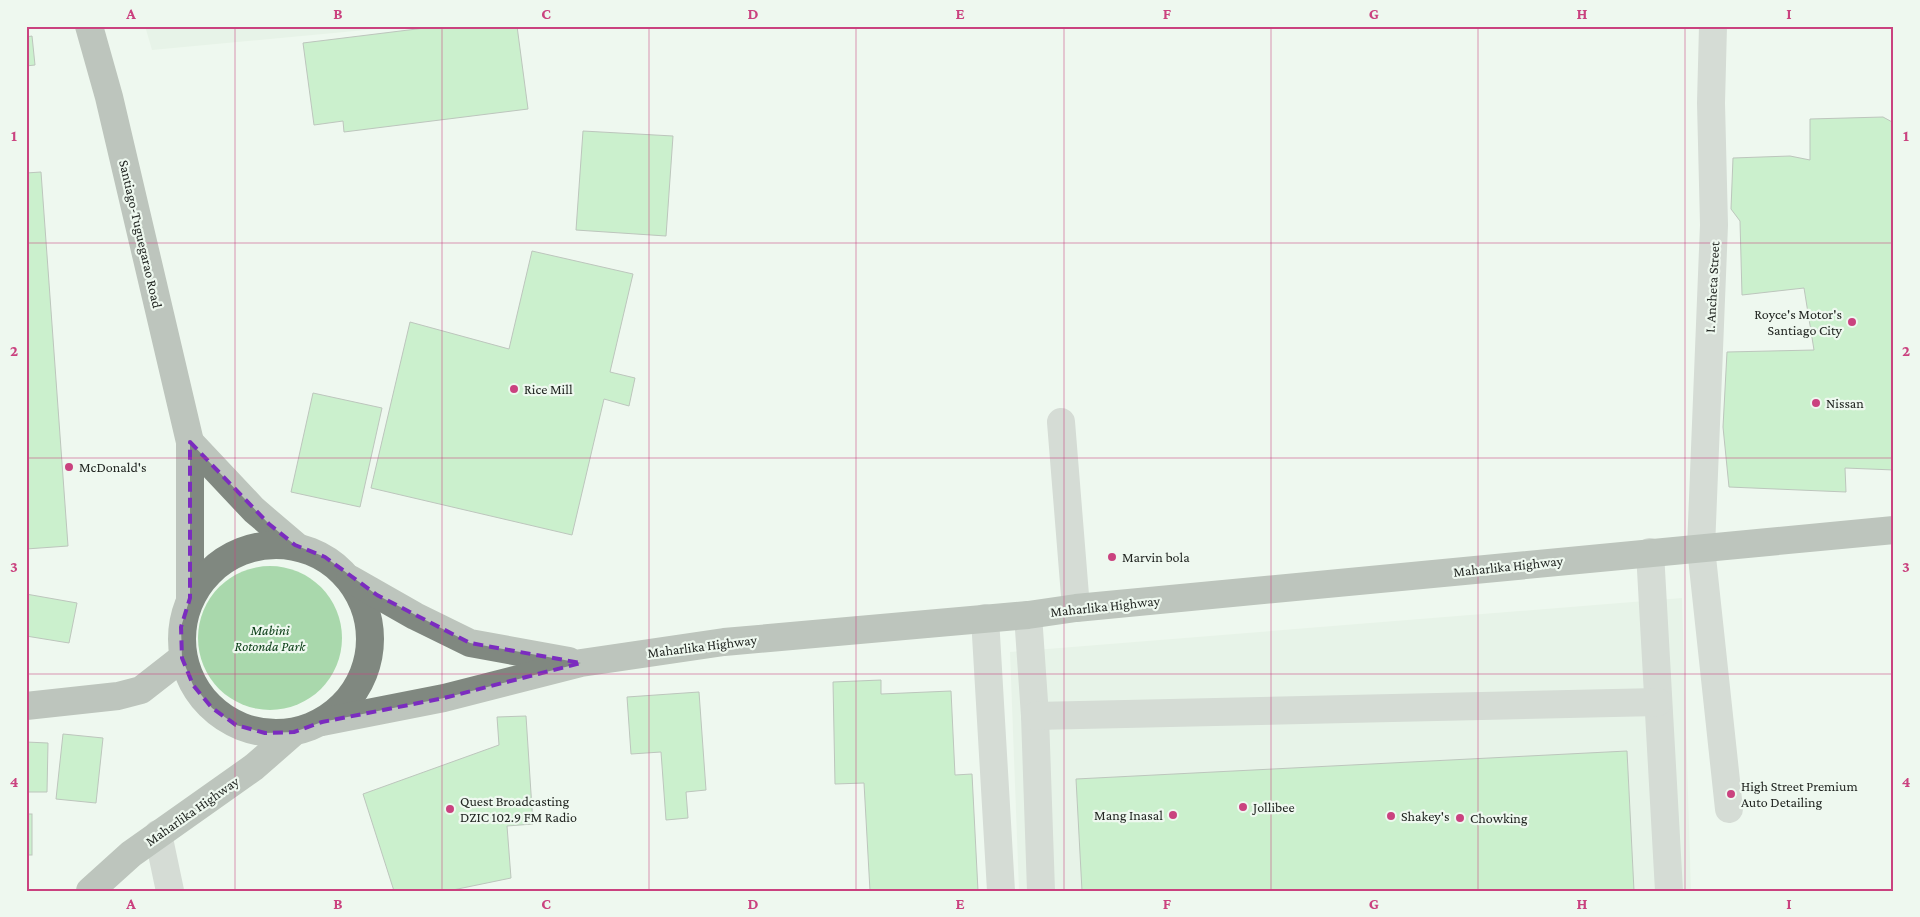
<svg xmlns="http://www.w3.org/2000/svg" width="1920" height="917" font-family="'Crimson Pro',serif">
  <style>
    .built { fill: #deeedf }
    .green { fill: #a9d8ac }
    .building { fill: #9fe6a5; stroke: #808980 }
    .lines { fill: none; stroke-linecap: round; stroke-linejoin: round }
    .minor { stroke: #b5bab6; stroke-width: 28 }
    .major { stroke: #808880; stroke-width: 28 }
    .marked { fill: none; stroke: #7b2cbf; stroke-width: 4; stroke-dasharray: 10 6; stroke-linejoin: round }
    .grid { fill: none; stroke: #ca427f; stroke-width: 1; stroke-opacity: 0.55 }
    .poi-dot { fill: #ca427f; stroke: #eef8ef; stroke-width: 2 }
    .labels { text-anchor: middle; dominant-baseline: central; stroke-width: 4.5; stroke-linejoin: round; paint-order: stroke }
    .street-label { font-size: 14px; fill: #222622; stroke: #eef8ef }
    .poi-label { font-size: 14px; fill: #222622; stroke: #eef8ef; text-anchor: start }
    .park-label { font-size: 14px; font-style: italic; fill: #063a12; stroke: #eef8ef }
    .neatline { fill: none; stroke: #ca427f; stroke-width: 2 }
    .grid-label { font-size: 16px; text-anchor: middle; font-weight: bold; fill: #ca427f }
  </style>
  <rect width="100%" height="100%" fill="#eef8ef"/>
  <!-- built -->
  <g class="built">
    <polygon points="145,26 408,26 152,50"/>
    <polygon points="1682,598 1691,891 1019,891 1010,652"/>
  </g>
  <!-- green -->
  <circle class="green" cx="270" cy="638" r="72"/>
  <!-- building -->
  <g class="building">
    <polygon points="441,26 517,26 528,109 344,132 343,121 314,125 303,43"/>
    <polygon points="32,36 35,65 26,66 26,37"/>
    <polygon points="1883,117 1894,123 1894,470 1845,468 1846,492 1729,487 1723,427 1727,352 1814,350 1804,288 1742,295 1740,221 1731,209 1733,158 1790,156 1810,160 1810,119"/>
    <polygon points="583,131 673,136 666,236 576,230"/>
    <polygon points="41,172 68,546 26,549 26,173"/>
    <polygon points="532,251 633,274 610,372 635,378 629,406 604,399 572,535 371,488 410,322 509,349"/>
    <polygon points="313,393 382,408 360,507 291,492"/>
    <polygon points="26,594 77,603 69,643 26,636"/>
    <polygon points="881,680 881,694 951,691 955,775 972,774 978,891 870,891 864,783 835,784 833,682"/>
    <polygon points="699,692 706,790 686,792 688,818 666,820 661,752 631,754 627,697"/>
    <polygon points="526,716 533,824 507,826 511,878 448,891 394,891 363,794 499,745 497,717"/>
    <polygon points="63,734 103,738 96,803 56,799"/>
    <polygon points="26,742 48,743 47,792 26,792"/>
    <polygon points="1627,751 1634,891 1082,891 1076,779"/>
    <rect x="26" y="814" width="6" height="41"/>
  </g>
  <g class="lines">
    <!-- minor -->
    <g class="minor">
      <polyline points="1713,26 1711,103 1714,225 1701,548 1729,809"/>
      <polyline points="1061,422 1076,608"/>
      <polyline points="1650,552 1669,891"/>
      <polyline points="1028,615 1035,716 1041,891"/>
      <polyline points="985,618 1001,891"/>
      <polyline points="1035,716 1658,702"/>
      <polyline points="158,834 170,891"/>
    </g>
    <!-- major -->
    <g class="major">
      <polyline points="89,26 109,97 190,442 190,598"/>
      <polyline points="190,442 254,510 295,545"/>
      <circle cx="276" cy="639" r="94"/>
      <polyline points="350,579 415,616 470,643 569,661"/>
      <polyline points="26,706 118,696 141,690 182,658"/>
      <polyline points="322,722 444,698 581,663 724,642 1028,615 1076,608 1894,530"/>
      <polyline points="90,891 131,854 254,767 294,732"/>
    </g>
  </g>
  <!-- marked area -->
  <path d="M0 0H1920V917H0ZM190 442 269 524 295 545 325 557 377 595 470 643 581 663 444 698 322 722 294 732 265 733 236 725 212 708 193 685 182 658 181 627 190 598Z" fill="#eef8ef" fill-opacity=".55" fill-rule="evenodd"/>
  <path class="marked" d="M190 442 269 524 295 545 325 557 377 595 470 643 581 663 444 698 322 722 294 732 265 733 236 725 212 708 193 685 182 658 181 627 190 598Z"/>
  <!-- grid -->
  <path class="grid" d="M235 26V891M442 26V891M649 26V891M856 26V891M1064 26V891M1271 26V891M1478 26V891M1685 26V891M26 243H1894M26 458H1894M26 674H1894"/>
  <!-- markers -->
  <g class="poi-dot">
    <circle cx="1852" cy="322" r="5"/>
    <circle cx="514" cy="389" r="5"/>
    <circle cx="1816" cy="403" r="5"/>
    <circle cx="69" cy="467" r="5"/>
    <circle cx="1112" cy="557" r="5"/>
    <circle cx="1731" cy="794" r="5"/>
    <circle cx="1243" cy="807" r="5"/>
    <circle cx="450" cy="809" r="5"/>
    <circle cx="1173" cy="815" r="5"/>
    <circle cx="1391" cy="816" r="5"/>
    <circle cx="1460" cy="818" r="5"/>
  </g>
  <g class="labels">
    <!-- street labels -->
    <g class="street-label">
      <text transform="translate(141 234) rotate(77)">Santiago-Tuguegarao Road</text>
      <text transform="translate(1712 287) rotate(-87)">I. Ancheta Street</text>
      <text transform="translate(1508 566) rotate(-6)">Maharlika Highway</text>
      <text transform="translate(1105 606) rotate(-6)">Maharlika Highway</text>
      <text transform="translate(702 646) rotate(-7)">Maharlika Highway</text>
      <text transform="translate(192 811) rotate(-35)">Maharlika Highway</text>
    </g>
    <!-- poi labels -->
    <g class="poi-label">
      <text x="1842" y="314" text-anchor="end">Royce's Motor's<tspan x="1842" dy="16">Santiago City</tspan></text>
      <text x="524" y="389">Rice Mill</text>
      <text x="1826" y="403">Nissan</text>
      <text x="79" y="467">McDonald's</text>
      <text x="1122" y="557">Marvin bola</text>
      <text x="1741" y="786">High Street Premium<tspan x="1741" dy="16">Auto Detailing</tspan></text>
      <text x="460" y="801">Quest Broadcasting<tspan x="460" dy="16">DZIC 102.9 FM Radio</tspan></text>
      <text x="1253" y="807">Jollibee</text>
      <text x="1163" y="815" text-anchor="end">Mang Inasal</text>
      <text x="1401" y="816">Shakey's</text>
      <text x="1470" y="818">Chowking</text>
    </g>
    <!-- park labels -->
    <g class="park-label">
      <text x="270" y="630">Mabini<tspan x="270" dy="16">Rotonda Park</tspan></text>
    </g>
  </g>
  <!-- border -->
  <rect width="1920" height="917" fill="none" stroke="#eef8ef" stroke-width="55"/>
  <rect x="28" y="28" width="1864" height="862" class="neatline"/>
  <g class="grid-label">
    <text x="131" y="19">A</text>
    <text x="338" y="19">B</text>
    <text x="546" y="19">C</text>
    <text x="753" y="19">D</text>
    <text x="960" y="19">E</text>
    <text x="1167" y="19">F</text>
    <text x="1374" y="19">G</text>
    <text x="1582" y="19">H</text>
    <text x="1789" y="19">I</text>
    <text x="14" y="141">1</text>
    <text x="1906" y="141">1</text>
    <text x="14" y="356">2</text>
    <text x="1906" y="356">2</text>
    <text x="14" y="572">3</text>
    <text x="1906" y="572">3</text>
    <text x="14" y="787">4</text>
    <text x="1906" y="787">4</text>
    <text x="131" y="909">A</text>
    <text x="338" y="909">B</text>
    <text x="546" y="909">C</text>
    <text x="753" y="909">D</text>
    <text x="960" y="909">E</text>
    <text x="1167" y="909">F</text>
    <text x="1374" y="909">G</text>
    <text x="1582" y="909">H</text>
    <text x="1789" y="909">I</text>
  </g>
</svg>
